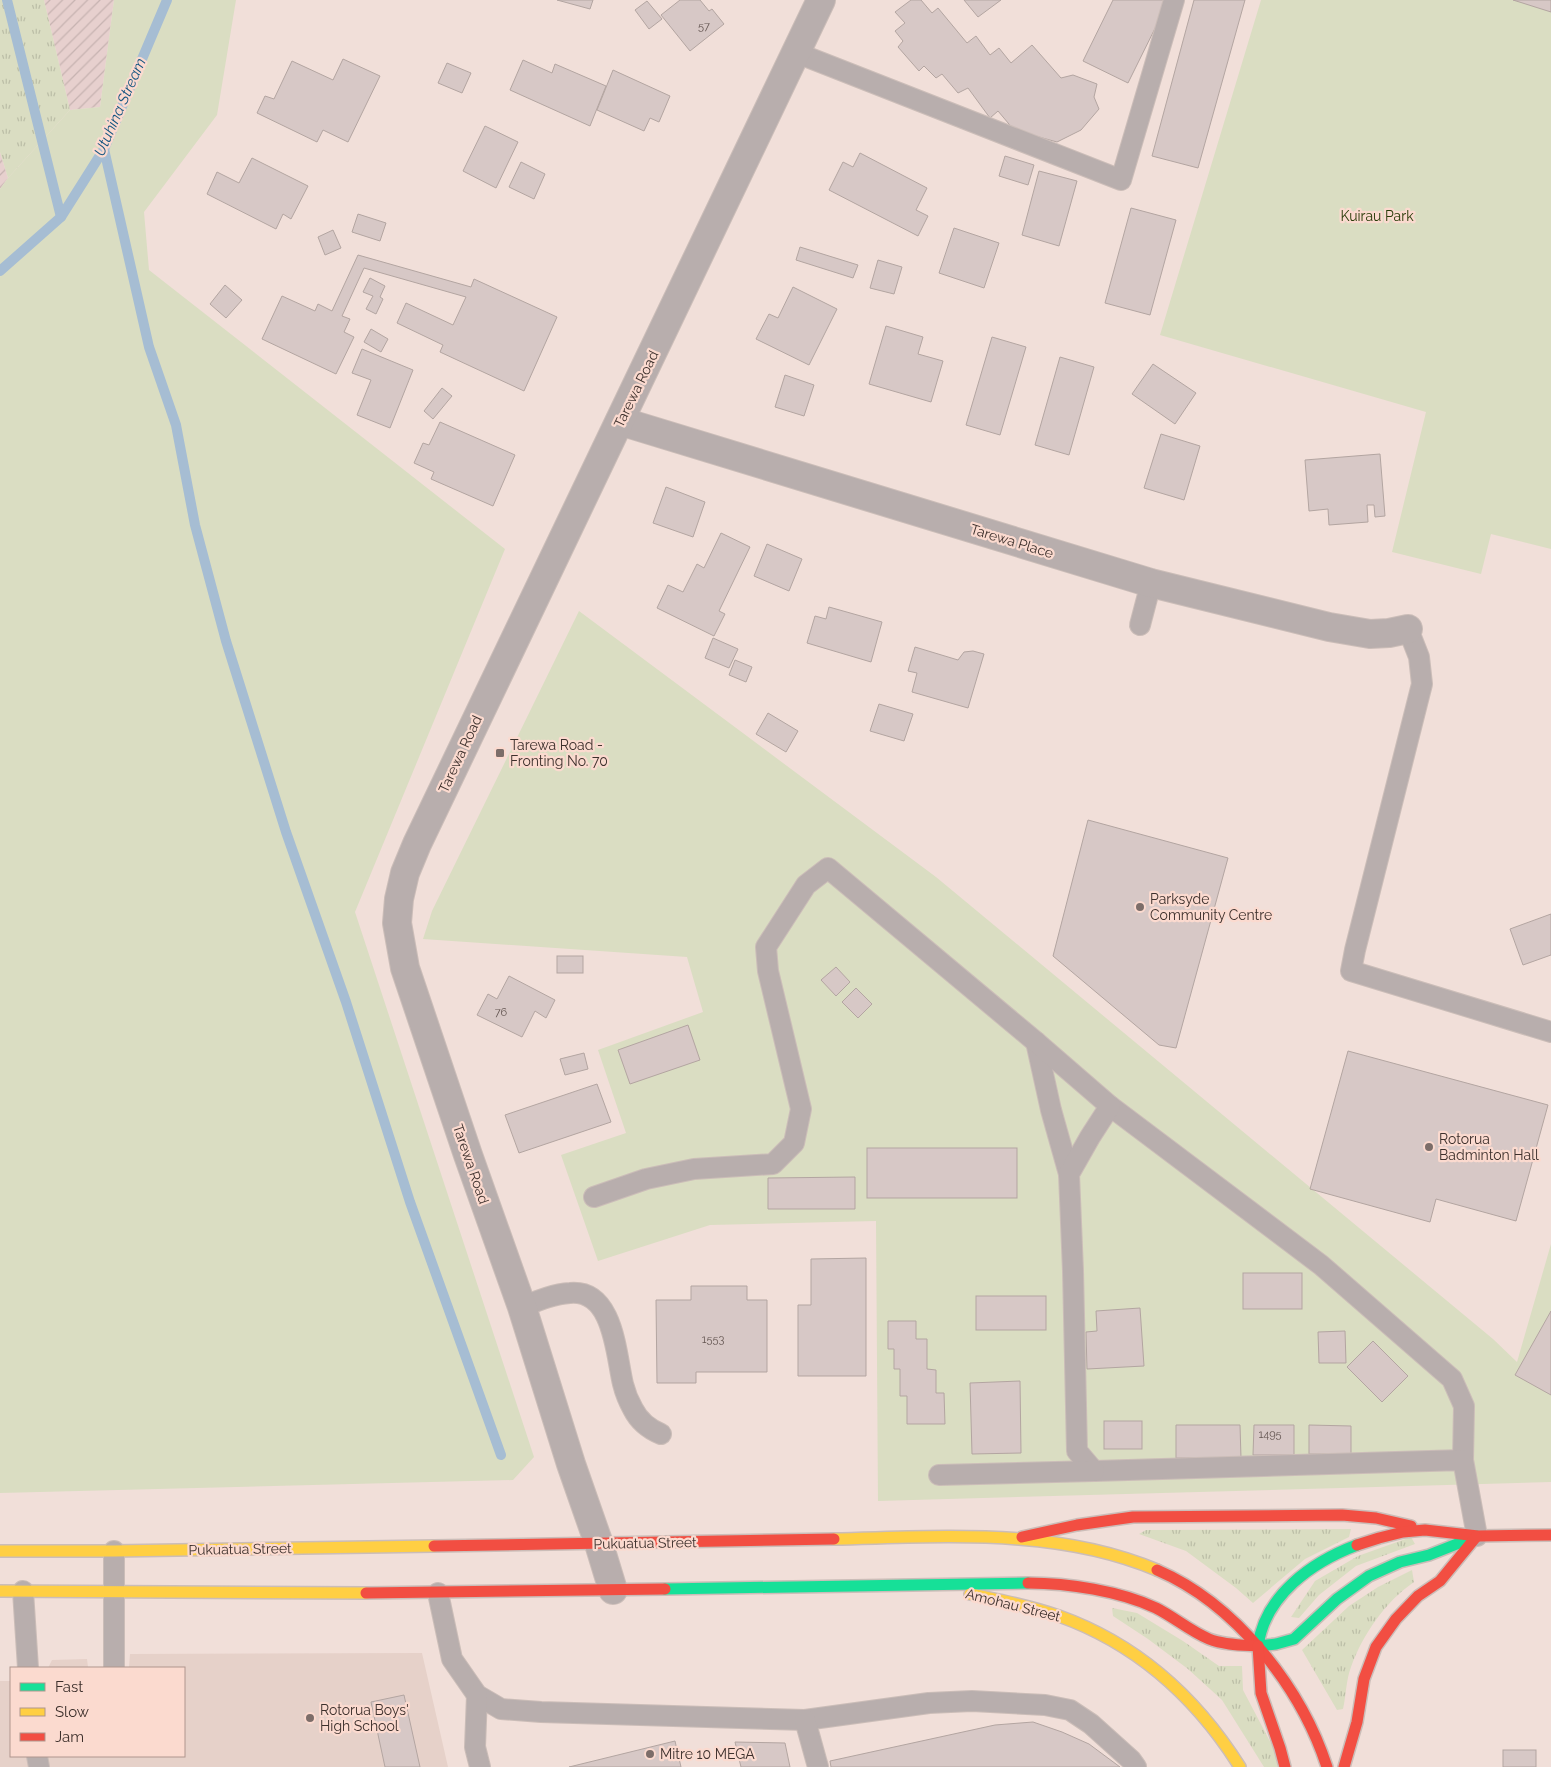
<svg xmlns="http://www.w3.org/2000/svg" width="1551" height="1767" font-family="Raleway,sans-serif">
  <style>
    .industrial { fill: url(#industrial-furrows) }
    .education { fill: #e6d1c9 }
    .grass { fill: url(#grass-tufts) }
    .green { fill: #daddc2 }
    .lines { fill: none; stroke-linecap: round; stroke-linejoin: round }
    .stream { stroke: #a6bdd3; stroke-width: 10 }
    .building { fill: #d7c8c6; stroke: #b3a5a1 }
    .lane-casing { stroke: #cbbdb8; stroke-width: 22 }
    .street-casing { stroke: #cbbdb8; stroke-width: 30 }
    .fast-casing { stroke: #cbbdb8; stroke-width: 14 }
    .slow-casing { stroke: #cbbdb8; stroke-width: 14 }
    .jam-casing { stroke: #cbbdb8; stroke-width: 14 }
    .lane { stroke: #b8aead; stroke-width: 20 }
    .street { stroke: #b8aead; stroke-width: 28 }
    .fast { stroke: #16e098; stroke-width: 11 }
    .slow { stroke: #ffcf43; stroke-width: 11 }
    .jam { stroke: #f24e42; stroke-width: 11 }
    .poi-dot { fill: #7c6d69; stroke: #fbdacf; stroke-width: 2 }
    .labels { text-anchor: middle; dominant-baseline: central; stroke-width: 4.5; stroke-linejoin: round; paint-order: stroke }
    .number-label { font-size: 11px; fill: #645652 }
    .park-label { font-size: 14px; fill: #273a07; stroke: #fbdacf }
    .street-label { font-size: 14px; fill: #3d302c; stroke: #fbdacf }
    .poi-label { font-size: 14px; fill: #3d302c; stroke: #fbdacf; text-anchor: start }
    .water-label { font-size: 15px; font-style: italic; fill: #135581; stroke: #fbdacf }
  </style>
  <defs>
    <pattern id="industrial-furrows" width="10" height="10" patternUnits="userSpaceOnUse" patternTransform="scale(1.25)"><rect width="10" height="10" fill="#e7d0ce"/><path d="M-1 1l2-2M0 10L10 0M9 11l2-2" fill="none" stroke="#c7b3b1"/></pattern>
    <pattern id="grass-tufts" width="24" height="20" patternUnits="userSpaceOnUse" patternTransform="scale(1.25)"><rect width="24" height="20" fill="#daddc2"/><path d="M3 7l-1-3M5 7V3M7 7l1-3M15 17l-1-3M17 17v-4M19 17l1-3" fill="none" stroke="#bcbea7"/></pattern>
  </defs>
  <rect width="100%" height="100%" fill="#f1dfd9"/>
  <!-- industrial -->
  <g class="industrial">
    <polygon points="44,0 114,0 100,107 70,110"/>
    <polygon points="0,152 8,178 0,189"/>
  </g>
  <!-- education -->
  <polygon class="education" points="422,1653 448,1767 0,1767 0,1681 11,1681 11,1756 184,1756 184,1668 48,1668 52,1660 87,1659 88,1667 114,1668 129,1667 130,1654"/>
  <!-- grass -->
  <g class="grass">
    <polygon points="0,0 44,0 70,110 8,178 0,152"/>
    <polygon points="1351,1529 1349,1537 1305,1559 1253,1603 1236,1588 1186,1551 1139,1534 1146,1530"/>
    <polygon points="1411,1537 1415,1544 1356,1566 1319,1595 1299,1618 1291,1617 1315,1581 1358,1556"/>
    <path d="M1412 1570 1414 1582C1385 1602 1363 1634 1351 1667 1346 1680 1346 1696 1343 1709L1337 1710 1302 1650 1349 1606 1378 1587Z"/>
    <polygon points="1112,1608 1137,1613 1183,1641 1219,1666 1242,1666 1243,1690 1274,1749 1278,1767 1264,1767 1222,1700 1188,1669 1148,1639 1113,1616"/>
  </g>
  <!-- green -->
  <g class="green">
    <polygon points="114,0 236,0 217,115 144,212 149,270 505,549 355,912 534,1457 513,1480 0,1493 0,189 8,178 70,110 100,107"/>
    <polygon points="1261,0 1551,0 1551,549 1491,534 1481,574 1392,552 1426,412 1160,335"/>
    <polygon points="579,611 936,877 1493,1339 1517,1362 1551,1244 1551,1482 878,1501 876,1221 710,1225 598,1261 561,1155 626,1133 598,1050 703,1012 687,957 423,939 432,911"/>
  </g>
  <g class="lines">
    <!-- stream -->
    <g class="stream">
      <polyline points="7,0 61,217"/>
      <polyline points="104,149 149,347 176,425 195,525 226,641 286,832 346,1002 410,1202 501,1455"/>
      <polyline points="0,271 61,217 104,149 167,0"/>
    </g>
  </g>
  <!-- building -->
  <g class="building">
    <polygon points="557,0 593,0 590,9"/>
    <polygon points="680,0 700,0 709,11 712,9 724,24 690,51 661,15"/>
    <polygon points="911,0 921,0 932,13 938,8 967,43 976,36 990,55 999,48 1011,63 1032,45 1061,78 1073,75 1097,84 1094,97 1099,109 1081,130 1057,142 1014,130 998,111 990,118 968,88 958,93 942,74 936,78 924,66 919,71 898,47 903,41 895,31 905,23 895,12"/>
    <polygon points="964,0 1001,0 978,17"/>
    <polygon points="1113,0 1169,0 1128,83 1083,61"/>
    <polygon points="1194,0 1245,0 1198,168 1152,156"/>
    <polygon points="1513,0 1551,0 1551,12"/>
    <polygon points="647,1 662,19 649,29 635,10"/>
    <polygon points="343,59 380,76 348,142 323,130 317,142 257,113 265,96 274,99 292,61 333,80"/>
    <polygon points="523,60 552,73 555,64 606,86 590,126 510,90"/>
    <polygon points="447,63 471,73 462,93 438,83"/>
    <polygon points="613,70 670,96 659,122 650,118 644,131 597,110"/>
    <polygon points="485,126 518,142 496,188 463,171"/>
    <polygon points="860,153 927,188 916,210 928,216 918,236 829,190 843,162 853,167"/>
    <polygon points="1005,156 1034,165 1028,185 999,176"/>
    <polygon points="252,158 308,186 291,219 283,214 276,229 207,194 217,172 239,183"/>
    <polygon points="521,162 545,174 534,199 509,187"/>
    <polygon points="1039,171 1077,181 1059,246 1022,235"/>
    <polygon points="1131,208 1176,220 1150,315 1105,303"/>
    <polygon points="358,214 386,223 380,241 352,232"/>
    <polygon points="954,228 999,243 984,288 939,273"/>
    <polygon points="333,230 341,248 325,255 318,237"/>
    <polygon points="800,247 858,265 853,278 796,260"/>
    <polygon points="358,255 471,287 474,279 557,317 524,391 440,352 443,345 397,323 406,303 453,325 466,297 364,268 342,316 350,319 344,332 354,337 336,374 262,339 282,296 315,311 318,304 332,311"/>
    <polygon points="878,260 902,267 894,294 870,288"/>
    <polygon points="370,278 385,286 380,297 383,299 376,314 366,309 373,296 363,292"/>
    <polygon points="225,285 242,300 226,318 210,304"/>
    <polygon points="793,287 837,309 809,365 756,339 769,314 778,318"/>
    <polygon points="886,326 923,337 918,354 943,361 931,402 869,384"/>
    <polygon points="371,329 388,339 381,352 364,342"/>
    <polygon points="992,337 1026,347 1000,435 966,425"/>
    <polygon points="362,349 413,370 390,428 357,415 371,380 352,373"/>
    <polygon points="1060,357 1094,367 1069,455 1035,445"/>
    <polygon points="1153,364 1196,393 1175,424 1132,394"/>
    <polygon points="785,375 814,385 804,416 775,407"/>
    <polygon points="442,388 452,396 433,419 424,411"/>
    <polygon points="440,422 515,455 493,506 431,479 434,472 414,463 423,443 429,445"/>
    <polygon points="1161,434 1200,446 1184,500 1144,488"/>
    <polygon points="1380,454 1385,516 1375,517 1374,505 1367,505 1368,522 1329,525 1328,509 1309,511 1305,460"/>
    <polygon points="666,487 705,502 693,537 653,523"/>
    <polygon points="721,533 750,547 719,611 725,614 714,636 657,608 668,585 683,592 697,564 704,568"/>
    <polygon points="767,544 802,559 789,591 754,576"/>
    <polygon points="829,607 882,622 871,662 807,643 815,616 826,619"/>
    <polygon points="713,638 738,649 729,668 705,658"/>
    <polygon points="915,647 958,660 964,652 973,651 984,654 968,708 912,692 917,673 908,671"/>
    <polygon points="735,660 752,667 746,682 729,675"/>
    <polygon points="879,704 913,714 904,741 870,731"/>
    <polygon points="768,713 798,731 786,752 756,734"/>
    <polygon points="1088,820 1228,858 1176,1048 1159,1045 1053,956"/>
    <polygon points="1551,914 1551,955 1523,965 1510,929"/>
    <rect x="557" y="956" width="26" height="17"/>
    <polygon points="836,967 850,982 836,996 821,980"/>
    <polygon points="509,976 555,1000 546,1018 535,1011 522,1037 477,1015 488,994 497,999"/>
    <polygon points="856,988 872,1004 858,1018 842,1002"/>
    <polygon points="688,1025 700,1060 630,1084 618,1050"/>
    <polygon points="1348,1051 1548,1105 1516,1221 1436,1199 1430,1222 1310,1189"/>
    <polygon points="584,1053 588,1069 565,1075 560,1059"/>
    <polygon points="597,1084 611,1122 519,1153 505,1115"/>
    <rect x="867" y="1148" width="150" height="50"/>
    <polygon points="855,1177 855,1209 768,1209 768,1178"/>
    <polygon points="866,1258 866,1376 798,1376 798,1305 811,1305 811,1259"/>
    <rect x="1243" y="1273" width="59" height="36"/>
    <polygon points="691,1286 747,1286 747,1300 767,1300 767,1372 696,1372 696,1383 657,1383 656,1300 691,1300"/>
    <rect x="976" y="1296" width="70" height="34"/>
    <polygon points="1140,1308 1144,1366 1087,1369 1086,1332 1097,1331 1096,1311"/>
    <polygon points="1551,1311 1551,1395 1515,1375"/>
    <polygon points="888,1321 916,1321 916,1339 927,1339 927,1369 936,1370 936,1393 944,1393 945,1424 907,1424 907,1396 900,1396 900,1369 894,1369 894,1349 888,1349"/>
    <polygon points="1345,1331 1346,1363 1319,1363 1318,1332"/>
    <polygon points="1373,1341 1408,1376 1382,1402 1347,1367"/>
    <polygon points="1020,1381 1021,1453 972,1454 970,1383"/>
    <rect x="1104" y="1421" width="38" height="28"/>
    <polygon points="1176,1425 1240,1425 1241,1458 1176,1458"/>
    <polygon points="1254,1425 1294,1425 1294,1455 1253,1455"/>
    <polygon points="1309,1425 1351,1426 1351,1454 1309,1454"/>
    <polygon points="404,1695 420,1767 385,1767 371,1702"/>
    <polygon points="1033,1722 1062,1732 1089,1744 1120,1767 831,1767 830,1761 995,1725"/>
    <polygon points="675,1741 681,1767 569,1767"/>
    <polygon points="735,1742 785,1743 790,1767 741,1767"/>
    <rect x="1503" y="1750" width="33" height="17"/>
  </g>
  <g class="lines">
    <!-- lane casing -->
    <g class="lane-casing">
      <g id="lane">
        <polyline points="797,53 1121,180 1174,0"/>
        <polyline points="1140,625 1151,583"/>
        <polyline points="1408,629 1419,657 1422,684 1355,950 1351,971 1551,1032"/>
        <polyline points="1036,1042 1051,1110 1069,1174"/>
        <polyline points="1110,1106 1321,1265 1452,1379 1464,1406 1463,1460"/>
        <polyline points="594,1197 646,1179 694,1169 773,1164 794,1143 801,1109 768,971 766,947 806,885 828,868 1036,1042 1110,1106 1090,1137 1069,1174 1073,1271 1077,1451 1094,1471 1463,1460 1477,1536"/>
        <path d="M522 1307C537 1301 553 1294 570 1293 614 1289 616 1355 623 1384 625 1392 629 1402 633 1409 639 1421 649 1429 661 1434"/>
        <polyline points="939,1475 1094,1471"/>
        <polyline points="23,1591 28,1668"/>
        <polyline points="438,1593 452,1659 477,1695 501,1709 541,1712 805,1720 929,1703 972,1701 1045,1705 1070,1710 1091,1724 1131,1760 1136,1767"/>
        <polyline points="114,1668 114,1551"/>
        <polyline points="477,1695 475,1747 480,1767"/>
        <polyline points="805,1720 818,1767"/>
        <polyline points="37,1756 39,1767"/>
      </g>
    </g>
    <!-- street casing -->
    <g class="street-casing">
      <g id="street">
        <polyline points="620,421 1151,583 1329,627 1370,634 1389,633 1408,629"/>
        <polyline points="613,1590 599,1544 571,1464 522,1307 468,1155 405,968 397,923 399,899 405,873 417,844 821,0"/>
      </g>
    </g>
    <!-- fast casing -->
    <g class="fast-casing">
      <g id="fast">
        <path d="M1357 1545C1312 1562 1265 1595 1258 1646L1276 1644 1294 1639 1337 1599 1369 1576 1400 1562 1429 1555 1477 1536"/>
        <polyline points="665,1589 1028,1583"/>
      </g>
    </g>
    <!-- slow casing -->
    <g class="slow-casing">
      <g id="slow">
        <path d="M834 1539C941 1537 1056 1527 1157 1570"/>
        <polyline points="0,1551 114,1551 434,1546"/>
        <polyline points="0,1591 366,1593"/>
        <path d="M970 1594C1000 1600 1030 1606 1059 1616 1137 1644 1196 1697 1240 1767"/>
      </g>
    </g>
    <!-- jam casing -->
    <g class="jam-casing">
      <g id="jam">
        <polyline points="1022,1537 1077,1525 1133,1517 1342,1515 1376,1518 1411,1526"/>
        <polyline points="1357,1545 1379,1538 1403,1532 1425,1530 1478,1536 1551,1535"/>
        <polyline points="434,1546 834,1539"/>
        <path d="M1157 1570C1236 1604 1301 1687 1327 1767"/>
        <path d="M1028 1583C1068 1583 1120 1591 1156 1608 1174 1617 1190 1631 1209 1639 1224 1645 1242 1645 1258 1646"/>
        <polyline points="366,1593 665,1589"/>
        <polyline points="1258,1646 1261,1693 1280,1748 1285,1767"/>
        <polyline points="1344,1767 1357,1722 1364,1679 1376,1647 1396,1619 1418,1596 1440,1581 1476,1537"/>
      </g>
    </g>
    <!-- lane -->
    <use href="#lane" class="lane"/>
    <!-- street -->
    <use href="#street" class="street"/>
    <!-- fast -->
    <use href="#fast" class="fast"/>
    <!-- slow -->
    <use href="#slow" class="slow"/>
    <!-- jam -->
    <use href="#jam" class="jam"/>
  </g>
  <!-- markers -->
  <g class="poi-dot">
    <rect x="495" y="748" width="10" height="10" rx="2.5"/>
    <circle cx="1140" cy="907" r="5"/>
    <circle cx="1429" cy="1147" r="5"/>
    <circle cx="310" cy="1718" r="5"/>
    <circle cx="650" cy="1754" r="5"/>
  </g>
  <g class="labels">
    <!-- number labels -->
    <g class="number-label">
      <text x="704" y="26">57</text>
      <text x="501" y="1012">76</text>
      <text x="713" y="1339">1553</text>
      <text x="1270" y="1434">1495</text>
    </g>
    <!-- park labels -->
    <g class="park-label">
      <text x="1377" y="216">Kuirau Park</text>
    </g>
    <!-- street labels -->
    <g class="street-label">
      <text transform="translate(636 389) rotate(-64)">Tarewa Road</text>
      <text transform="translate(1012 541) rotate(17)">Tarewa Place</text>
      <text transform="translate(460 754) rotate(-65)">Tarewa Road</text>
      <text transform="translate(471 1164) rotate(71)">Tarewa Road</text>
      <text transform="translate(645 1543) rotate(-1)">Pukuatua Street</text>
      <text transform="translate(240 1549) rotate(-1)">Pukuatua Street</text>
      <text transform="translate(1013 1605) rotate(14)">Amohau Street</text>
    </g>
    <!-- poi labels -->
    <g class="poi-label">
      <text x="510" y="745">Tarewa Road -<tspan x="510" dy="16">Fronting No. 70</tspan></text>
      <text x="1150" y="899">Parksyde<tspan x="1150" dy="16">Community Centre</tspan></text>
      <text x="1439" y="1139">Rotorua<tspan x="1439" dy="16">Badminton Hall</tspan></text>
      <text x="320" y="1710">Rotorua Boys'<tspan x="320" dy="16">High School</tspan></text>
      <text x="660" y="1754">Mitre 10 MEGA</text>
    </g>
    <!-- water labels -->
    <g class="water-label">
      <text transform="translate(120 107) rotate(-66)">Utuhina Stream</text>
    </g>
  </g>
  <!-- legend -->
  <rect x="10" y="1667" width="175" height="90" fill="#fbdacf" stroke="#af968e"/>
  <rect x="20" y="1683" width="25" height="8" fill="#16e098" stroke="#af968e"/>
  <text x="55" y="1692" font-size="15" fill="#3d302c">Fast</text>
  <rect x="20" y="1708" width="25" height="8" fill="#ffcf43" stroke="#af968e"/>
  <text x="55" y="1717" font-size="15" fill="#3d302c">Slow</text>
  <rect x="20" y="1733" width="25" height="8" fill="#f24e42" stroke="#af968e"/>
  <text x="55" y="1742" font-size="15" fill="#3d302c">Jam</text>
</svg>
